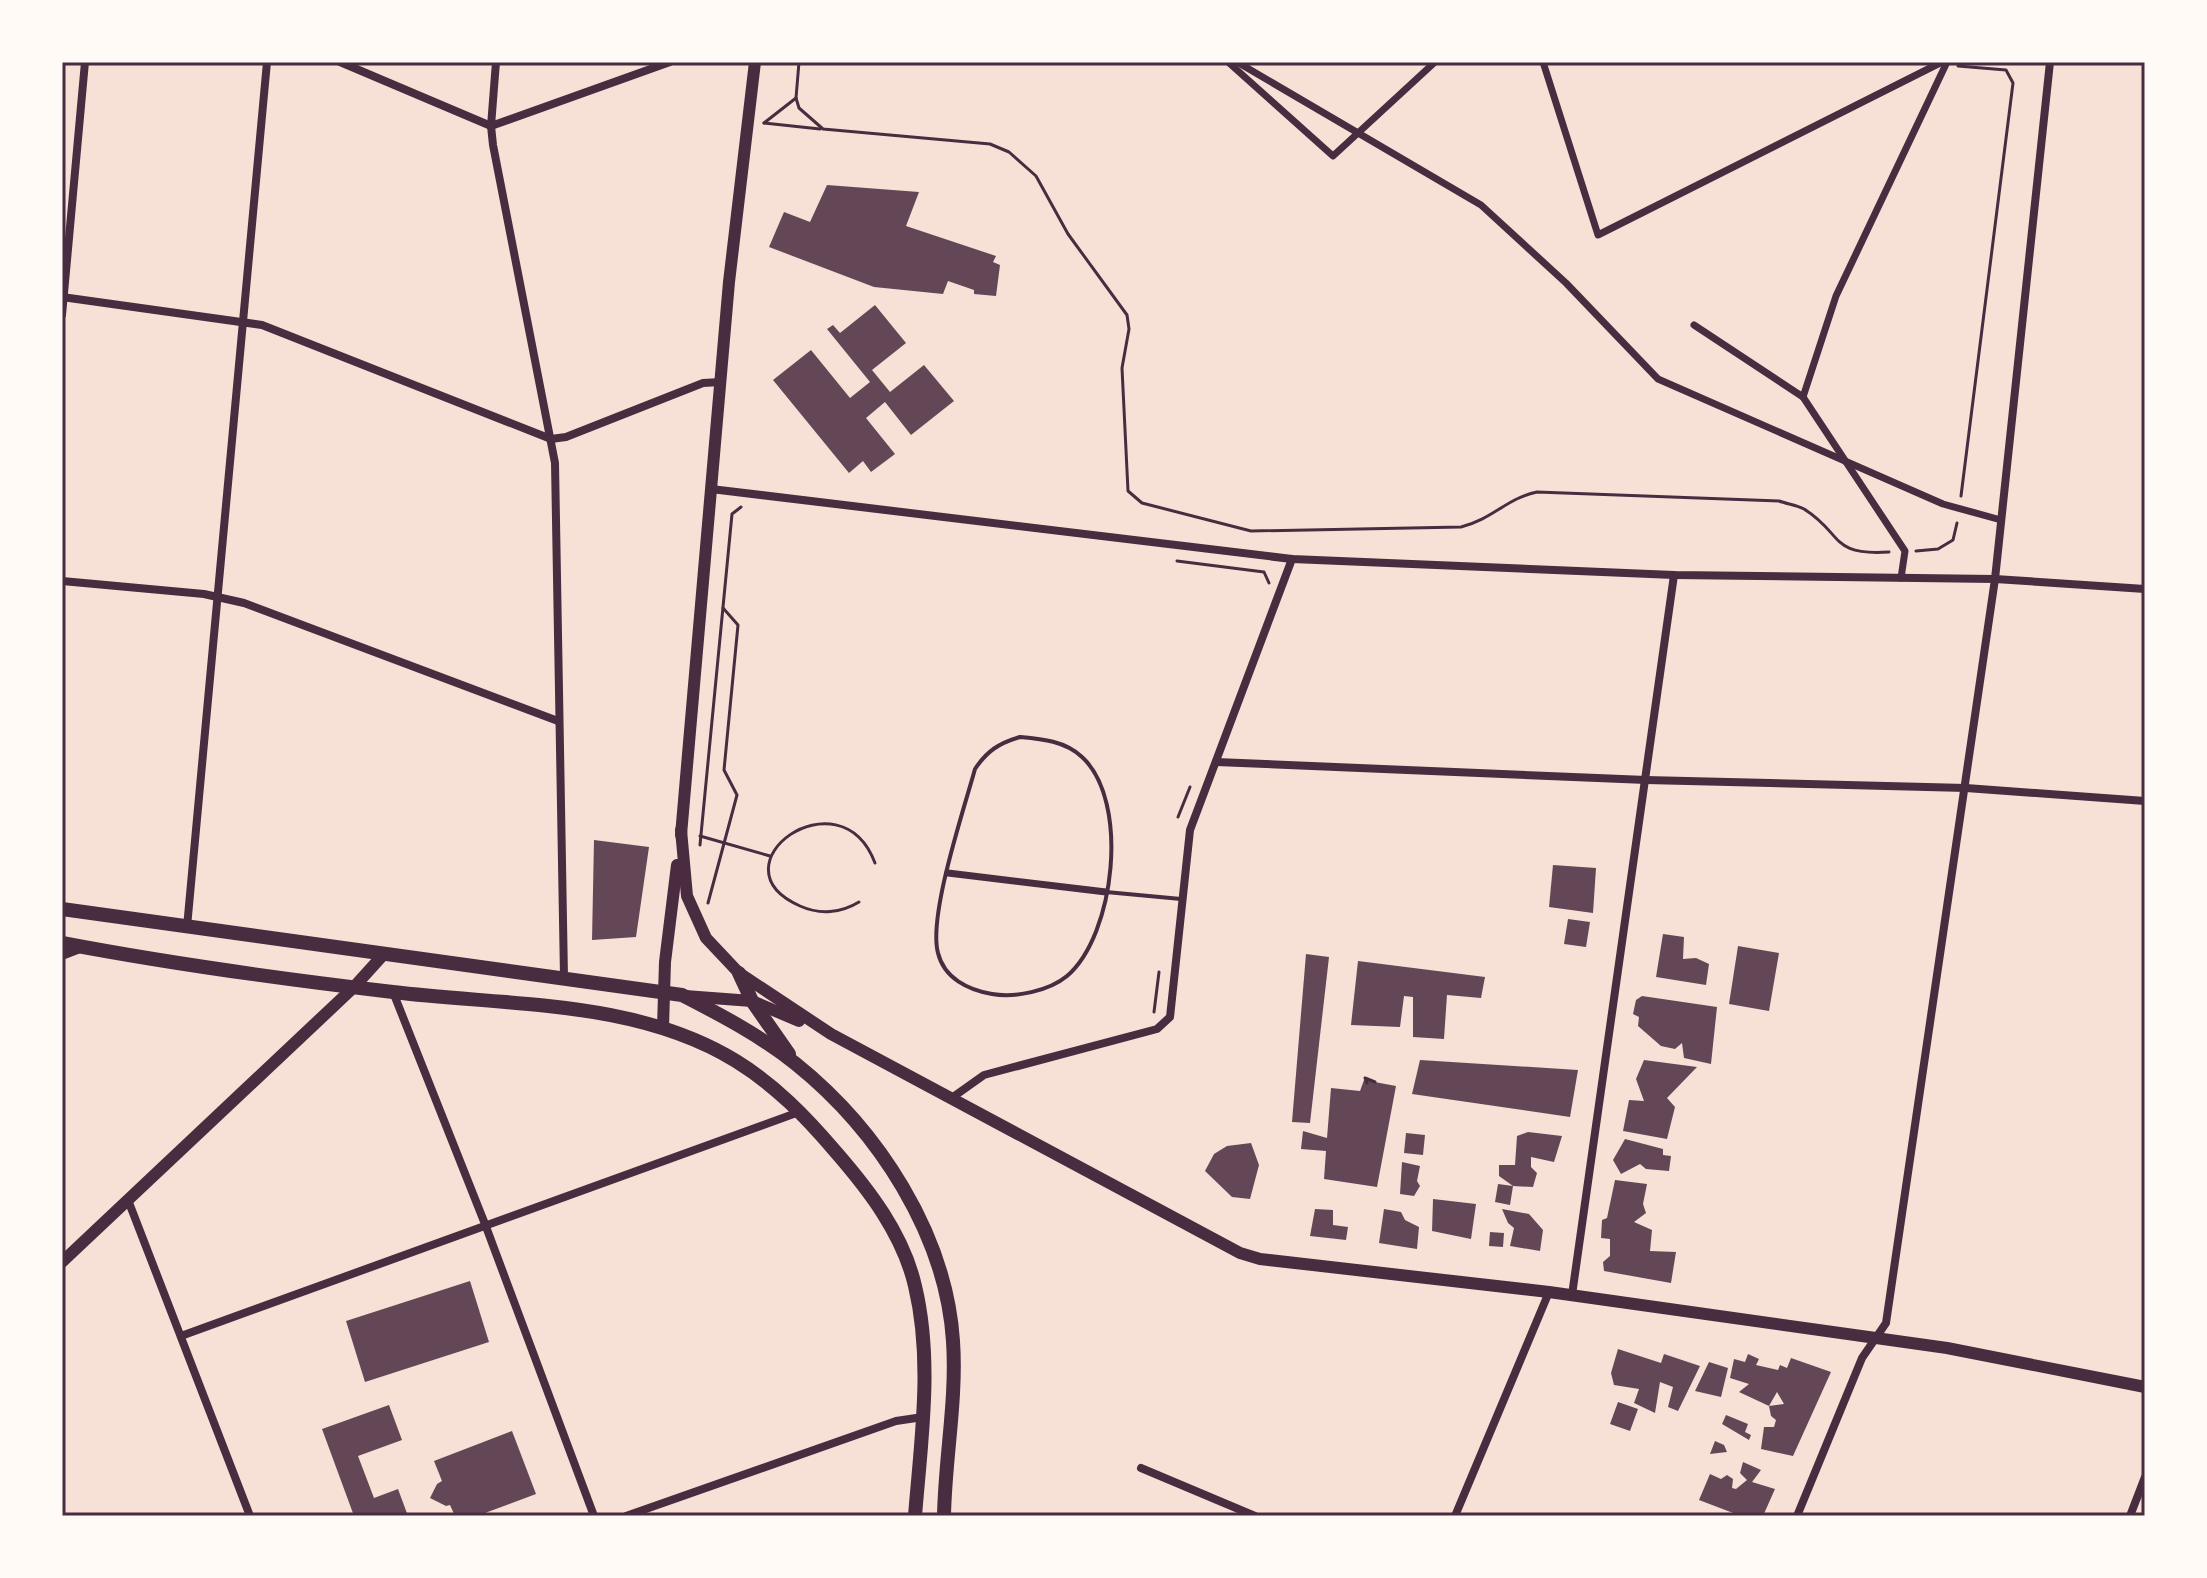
<svg xmlns="http://www.w3.org/2000/svg" width="2207" height="1578" font-family="'Fira Sans Condensed',sans-serif">
  <style>
    .building { fill: #644757; fill-rule: evenodd }
    .lines { fill: none; stroke-linecap: round; stroke-linejoin: round }
    .path { stroke: #4a2c40; stroke-width: 3 }
    .service { stroke: #4a2c40; stroke-width: 4 }
    .pedestrian { stroke: #4a2c40; stroke-width: 7 }
    .minor { stroke: #4a2c40; stroke-width: 8 }
    .secondary { stroke: #4a2c40; stroke-width: 12 }
    .primary { stroke: #4a2c40; stroke-width: 14 }
    .neatline { fill: none; stroke: #4a2c40; stroke-width: 3 }
  </style>
  <rect width="100%" height="100%" fill="#f7e1d7"/>
  <!-- building -->
  <g class="building">
    <polygon points="827,185 919,192 906,226 996,256 993,262 1000,265 996,296 974,294 974,290 948,281 943,294 874,287 769,247 784,212 810,222"/>
    <polygon points="875,305 906,343 872,370 890,392 924,365 954,401 911,435 885,402 866,418 895,454 871,472 863,461 849,473 773,380 811,350 850,398 870,382 827,329 833,325 840,333"/>
    <polygon points="594,840 649,847 636,937 592,940"/>
    <polygon points="1553,865 1596,868 1593,913 1549,907"/>
    <polygon points="1568,919 1590,922 1586,947 1564,944"/>
    <polygon points="1663,934 1684,937 1683,959 1696,958 1709,964 1706,985 1656,977"/>
    <polygon points="1738,946 1779,953 1769,1011 1729,1004"/>
    <polygon points="1306,954 1329,957 1310,1123 1292,1122"/>
    <polygon points="1358,961 1485,977 1481,998 1447,995 1444,1039 1413,1037 1413,997 1404,996 1400,1027 1351,1025"/>
    <polygon points="1642,996 1717,1007 1711,1064 1684,1058 1682,1043 1675,1049 1661,1046 1638,1026 1639,1017 1633,1014 1636,1000"/>
    <polygon points="1420,1060 1578,1070 1570,1117 1412,1094"/>
    <polygon points="1644,1060 1697,1067 1667,1098 1675,1107 1667,1139 1623,1131 1629,1100 1644,1101 1636,1079"/>
    <polygon points="1364,1080 1396,1086 1377,1187 1324,1179 1326,1151 1301,1149 1303,1131 1327,1138 1331,1088 1360,1091"/>
    <polygon points="1528,1132 1562,1136 1554,1162 1531,1157 1531,1167 1537,1173 1533,1187 1513,1186 1510,1205 1495,1202 1498,1184 1513,1186 1499,1176 1499,1165 1515,1165 1517,1136"/>
    <polygon points="1406,1133 1425,1135 1423,1155 1404,1153"/>
    <polygon points="1625,1139 1663,1149 1663,1155 1671,1156 1669,1171 1646,1169 1640,1164 1621,1174 1613,1160"/>
    <polygon points="1251,1143 1259,1165 1250,1199 1232,1197 1205,1171 1214,1154 1227,1146"/>
    <polygon points="1402,1162 1420,1166 1417,1181 1420,1186 1414,1196 1400,1194"/>
    <polygon points="1615,1180 1647,1184 1643,1204 1646,1213 1634,1222 1652,1230 1650,1251 1676,1252 1671,1283 1604,1271 1603,1262 1610,1256 1610,1239 1601,1238 1602,1220 1607,1218"/>
    <polygon points="1433,1199 1476,1204 1471,1239 1432,1231"/>
    <polygon points="1315,1209 1333,1210 1333,1225 1348,1227 1346,1240 1310,1236"/>
    <polygon points="1384,1209 1401,1212 1405,1220 1419,1227 1417,1249 1379,1243"/>
    <polygon points="1502,1209 1529,1214 1543,1230 1540,1251 1510,1246 1514,1228 1508,1223"/>
    <polygon points="1490,1232 1504,1233 1503,1247 1489,1246"/>
    <polygon points="470,1281 489,1342 365,1382 346,1321"/>
    <polygon points="1618,1349 1661,1363 1664,1354 1700,1366 1678,1411 1668,1407 1673,1387 1660,1382 1655,1413 1634,1403 1639,1389 1614,1385 1611,1373"/>
    <path d="M1748 1354 1759 1359 1756 1365 1778 1370 1780 1365 1787 1368 1791 1358 1831 1372 1793 1456 1761 1449 1764 1427H1774L1776 1420 1771 1416 1769 1406 1739 1392 1749 1384 1730 1378 1734 1359 1745 1362ZM1777 1392 1784 1404 1769 1406Z"/>
    <polygon points="1709,1362 1728,1368 1721,1397 1695,1391"/>
    <polygon points="1618,1402 1638,1409 1630,1431 1610,1424"/>
    <polygon points="389,1405 402,1440 358,1456 374,1498 398,1489 408,1516 354,1516 322,1429"/>
    <polygon points="1726,1415 1748,1424 1745,1432 1751,1435 1749,1440 1722,1424"/>
    <polygon points="512,1431 536,1494 477,1516 455,1516 450,1505 446,1506 430,1498 437,1484 442,1481 434,1461"/>
    <polygon points="1715,1441 1724,1445 1727,1452 1710,1454"/>
    <polygon points="1743,1462 1761,1470 1752,1482 1775,1489 1763,1516 1741,1516 1699,1500 1710,1474 1721,1479 1727,1475 1733,1479 1732,1488 1736,1489 1747,1480 1740,1473"/>
  </g>
  <g class="lines">
    <!-- path -->
    <g class="path">
      <path d="M799 62 796 98 799 108 823 129 990 144 1009 152 1036 176 1068 234 1127 315 1129 329 1122 368 1128 491 1142 503 1251 531 1461 527C1493 519 1507 498 1537 492L1779 501C1787 504 1797 505 1804 509 1844 534 1829 556 1889 552"/>
      <polyline points="1958,66 2006,70 2013,83 1961,496"/>
      <polyline points="764,123 820,129"/>
      <polyline points="764,123 796,98"/>
      <polyline points="1916,551 1938,549 1953,540 1957,523"/>
      <polyline points="1177,561 1264,572 1269,583"/>
      <polyline points="1178,817 1190,787"/>
      <polyline points="700,836 770,856"/>
      <polyline points="700,845 732,514 741,507"/>
      <path d="M859 902C841 913 820 915 800 906 709 866 840 770 875 863"/>
      <polyline points="708,903 737,795 724,770 738,625 723,608"/>
      <polyline points="1154,1012 1159,972"/>
      <polyline points="1367,1083 1365,1078 1375,1082"/>
    </g>
    <!-- service -->
    <g class="service">
      <path d="M1020 737C1042 739 1065 741 1082 757 1130 801 1115 935 1067 976 1049 991 1015 998 992 994 968 990 944 978 938 953 928 916 964 809 975 769 987 751 999 743 1020 737Z"/>
      <polyline points="1106,892 1181,899"/>
    </g>
    <!-- pedestrian -->
    <g class="pedestrian">
      <polyline points="1228,62 1333,156 1435,62"/>
      <polyline points="1237,62 1481,205 1566,283 1658,379 1943,504 2001,520"/>
      <polyline points="1543,62 1598,235 1942,62"/>
      <polyline points="1694,325 1803,397 1905,551 1901,578"/>
      <polyline points="1803,397 1836,296 1947,62"/>
      <polyline points="948,873 1106,892"/>
    </g>
    <!-- minor -->
    <g class="minor">
      <polyline points="340,62 491,126 670,62"/>
      <polyline points="496,62 491,126 493,145 555,463 564,977"/>
      <polyline points="62,297 262,325 551,439 566,437 703,383 721,382"/>
      <polyline points="62,315 85,62"/>
      <polyline points="711,489 1292,559 1674,575 1995,579 2145,589"/>
      <polyline points="62,581 204,594 244,603 558,721"/>
      <polyline points="1216,762 1646,780 1966,788 2145,801"/>
      <polyline points="187,927 267,62"/>
      <polyline points="62,956 80,949"/>
      <polyline points="393,992 485,1224 594,1516"/>
      <polyline points="953,1097 984,1075 1157,1029 1170,1017 1190,830 1292,559"/>
      <polyline points="128,1200 250,1516"/>
      <polyline points="1572,1295 1674,575"/>
      <polyline points="181,1336 799,1112"/>
      <polyline points="1141,1468 1255,1516"/>
      <polyline points="626,1516 896,1421 923,1417"/>
      <polyline points="1455,1516 1549,1292"/>
      <polyline points="1797,1516 1862,1358 1886,1323 1995,579 2050,62"/>
      <polyline points="2130,1516 2145,1477"/>
    </g>
    <!-- secondary -->
    <g class="secondary">
      <polyline points="681,830 687,896 706,938 739,973 831,1034 1240,1253 1260,1259 1549,1292 1947,1348 2145,1387"/>
      <polyline points="681,835 729,282 755,62"/>
      <polyline points="685,996 752,1001 799,1021"/>
      <polyline points="663,1027 665,962 677,865"/>
      <polyline points="62,1262 354,987 383,955"/>
    </g>
    <!-- primary -->
    <g class="primary">
      <path d="M62 909 682 995C721 1015 761 1036 796 1064 878 1130 946 1234 953 1341 957 1399 945 1458 944 1516"/>
      <path d="M62 943C172 964 282 979 393 992 507 1006 635 999 736 1061 775 1085 806 1117 835 1151 869 1190 903 1234 915 1286 933 1361 921 1440 915 1516"/>
      <polyline points="739,973 752,1001 789,1054"/>
    </g>
  </g>
  <!-- border -->
  <rect width="2207" height="1578" fill="none" stroke="#fffaf5" stroke-width="128"/>
  <rect x="64" y="64" width="2079" height="1450" class="neatline"/>
</svg>
